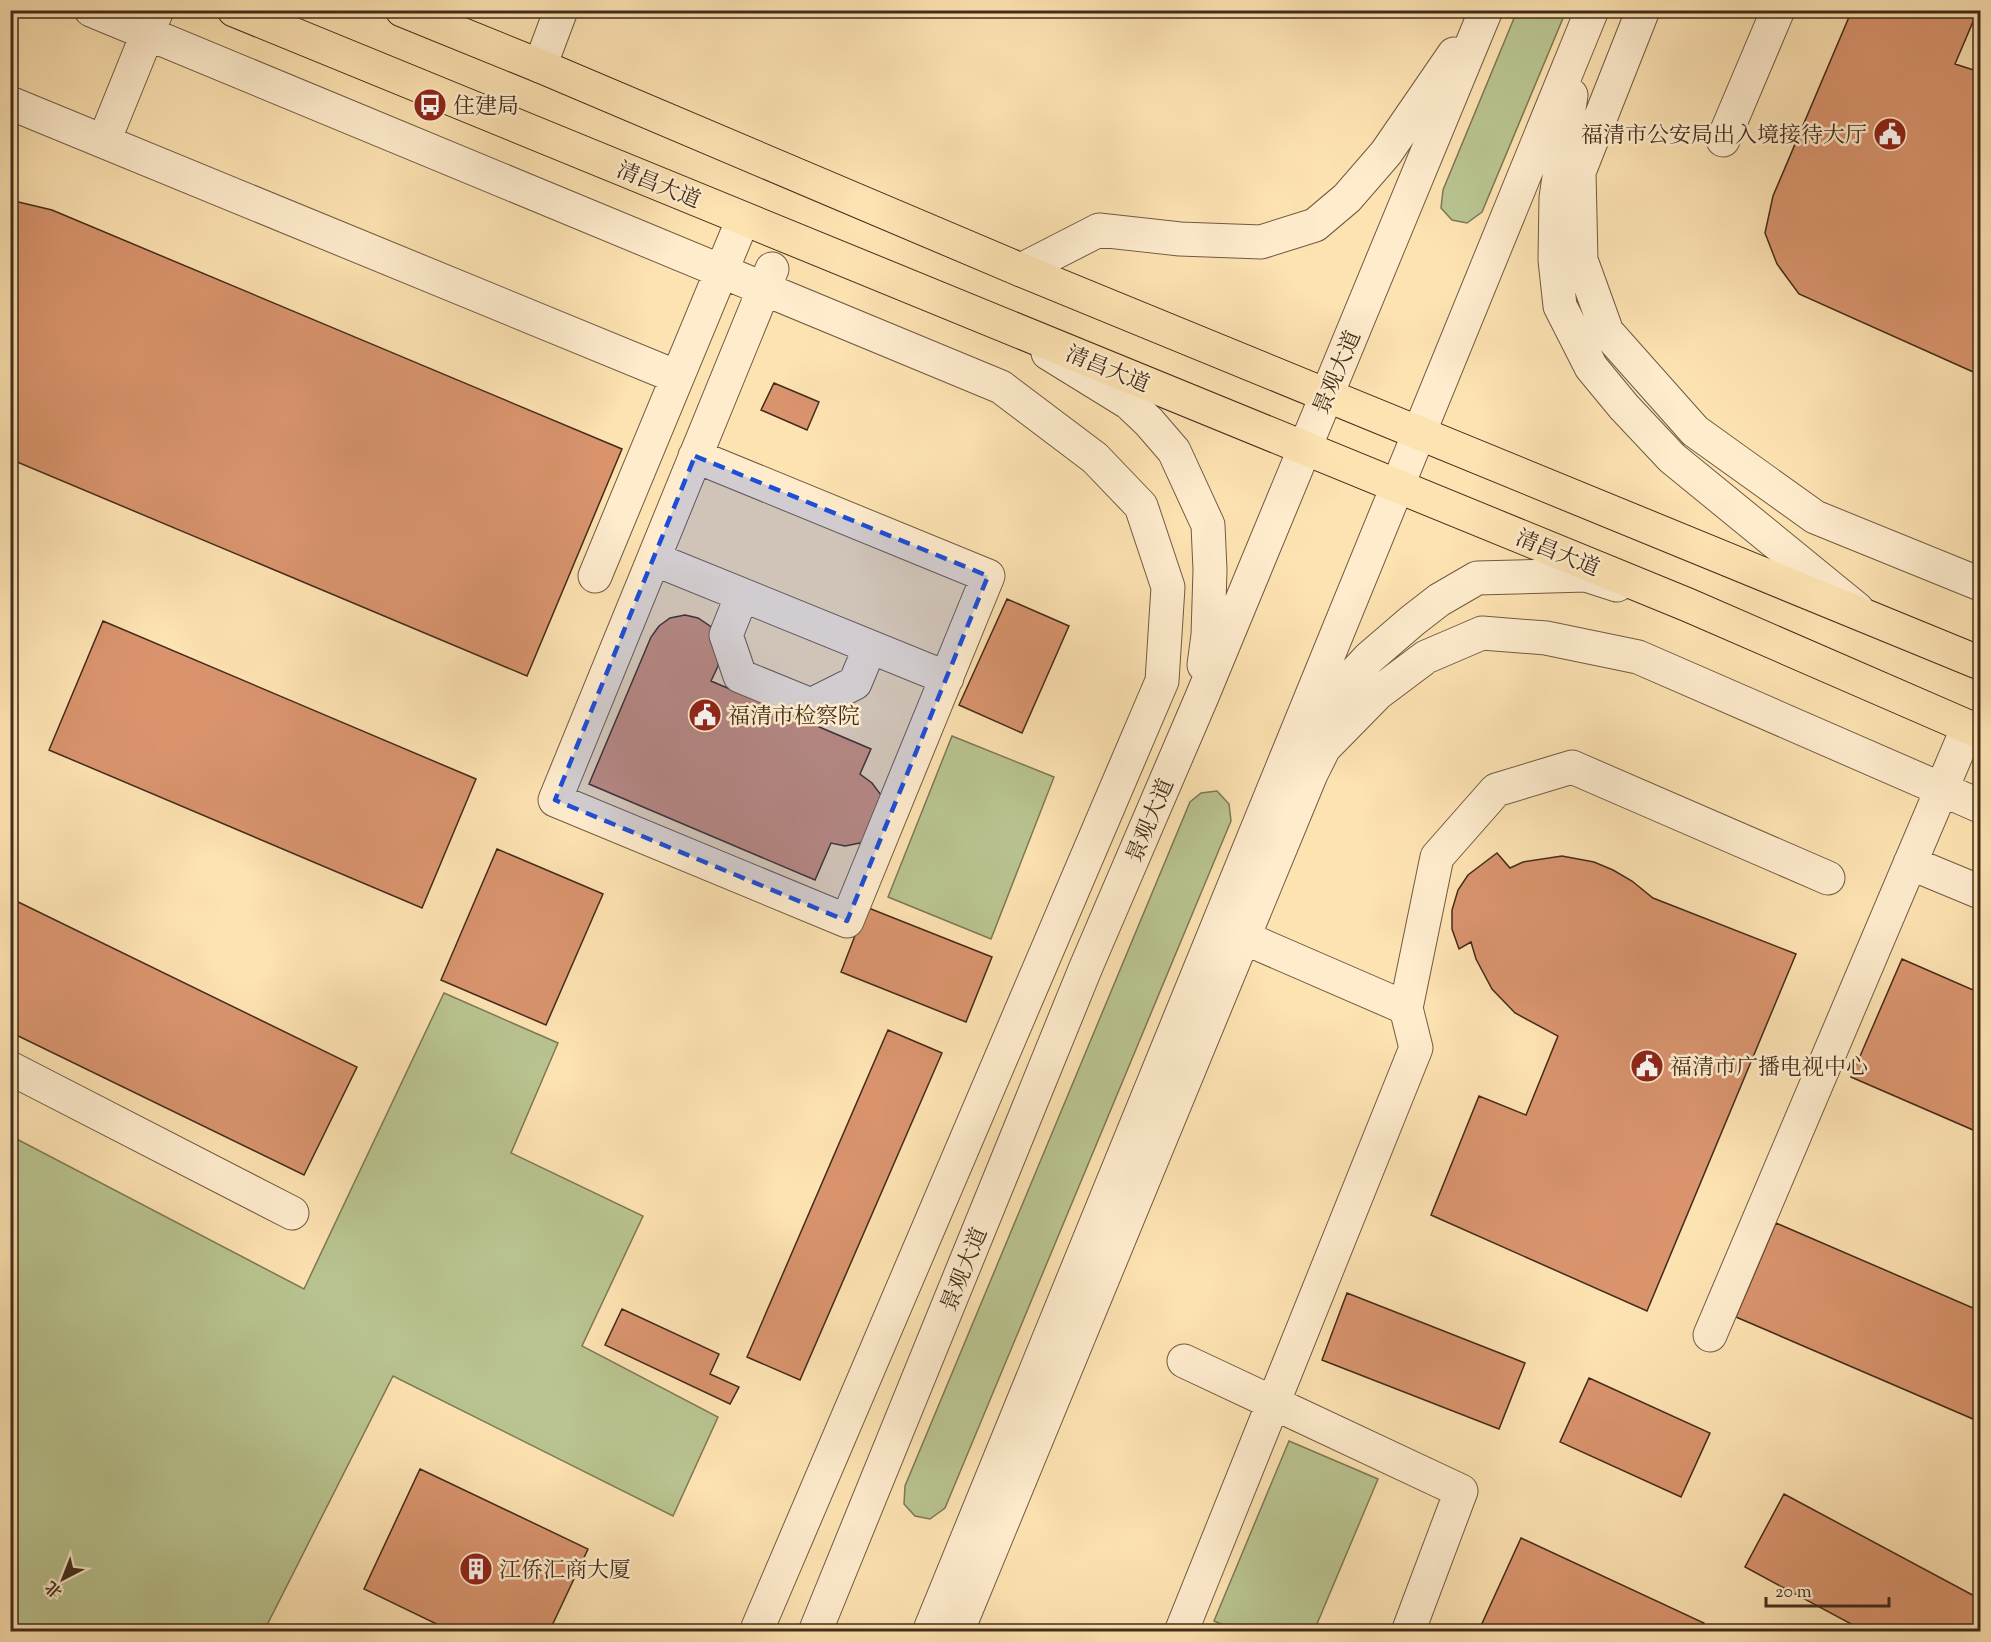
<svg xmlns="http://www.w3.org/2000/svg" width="1991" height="1642" font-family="'Sorts Mill Goudy','Noto Serif SC',serif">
<rect width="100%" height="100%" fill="#fde2b2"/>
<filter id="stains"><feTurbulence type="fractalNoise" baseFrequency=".00333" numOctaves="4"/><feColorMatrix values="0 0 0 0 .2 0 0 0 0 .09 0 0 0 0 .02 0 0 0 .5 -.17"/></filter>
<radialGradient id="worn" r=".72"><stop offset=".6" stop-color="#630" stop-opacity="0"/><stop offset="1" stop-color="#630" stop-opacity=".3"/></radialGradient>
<path fill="#b9c490" stroke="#7e7855" stroke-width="1.5" d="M 1517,11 L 1566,11 L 1482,212 L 1467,223 L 1452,220 L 1441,208 L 1443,190 Z
M 952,736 L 1054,777 L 991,939 L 888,897 Z
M 1217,791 L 1229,804 L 1231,821 L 945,1508 L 930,1519 L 915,1516 L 904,1504 L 905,1486 L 1190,802 L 1201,793 Z
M 444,993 L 558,1043 L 511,1153 L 643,1216 L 582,1346 L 718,1417 L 673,1516 L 393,1376 L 264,1631 L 11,1631 L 11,1136 L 304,1289 Z
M 1289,1441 L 1378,1479 L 1314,1631 L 1238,1631 L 1214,1621 Z"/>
<path fill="#d9946e" stroke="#422c1a" stroke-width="1.5" d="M 1852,10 L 1978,10 L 1955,64 L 1980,72 L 1980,375 L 1799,294 L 1777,264 L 1765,233 L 1773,196 Z
M 10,200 L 52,210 L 622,449 L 527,676 L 10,459 Z
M 774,383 L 819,402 L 807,430 L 761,410 Z
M 1007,599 L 1069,626 L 1022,733 L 959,705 Z
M 685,615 L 698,618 L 710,626 L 718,638 L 720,652 L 718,666 L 711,681 L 871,749 L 860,774 L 872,783 L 881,795 L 884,809 L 872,835 L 860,843 L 845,846 L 831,843 L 815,880 L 589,784 L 651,637 L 659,626 L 670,618 Z
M 103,621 L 476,779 L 422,908 L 49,750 Z
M 497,849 L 603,894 L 546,1025 L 441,980 Z
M 1497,853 L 1510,868 L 1523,862 L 1562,856 L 1594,862 L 1613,870 L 1632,881 L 1653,898 L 1796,954 L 1647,1311 L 1431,1215 L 1479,1096 L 1526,1115 L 1558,1036 L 1515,1013 L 1492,989 L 1476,959 L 1471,942 L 1459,949 L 1452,929 L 1452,910 L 1458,890 L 1468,875 Z
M 10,898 L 357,1067 L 304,1175 L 10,1032 Z
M 866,907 L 992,957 L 966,1022 L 841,972 Z
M 1902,959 L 1980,993 L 1980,1133 L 1851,1077 Z
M 888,1030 L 942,1053 L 800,1380 L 747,1357 Z
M 1776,1223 L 1980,1311 L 1980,1422 L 1736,1317 Z
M 1347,1293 L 1525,1363 L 1499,1429 L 1322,1360 Z
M 622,1309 L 719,1354 L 710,1374 L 739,1387 L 730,1404 L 605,1345 Z
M 1589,1378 L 1710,1433 L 1681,1497 L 1560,1442 Z
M 420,1469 L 588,1549 L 549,1632 L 453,1632 L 364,1589 Z
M 1784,1494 L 1980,1599 L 1980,1632 L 1866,1632 L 1745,1567 Z
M 1521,1538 L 1704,1623 L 1700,1632 L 1488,1632 L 1480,1628 Z"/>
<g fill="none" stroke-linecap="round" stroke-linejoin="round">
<defs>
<path id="minor" d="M 91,10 L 1001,387 L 1095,458 L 1141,506 L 1168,587 L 1162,681 L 756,1632
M 1643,10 L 1579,172 L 1581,260 L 1607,332 L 1695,431 L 1815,517 L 1980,584
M 540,66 L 561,10
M 1571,95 L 1556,198 L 1555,260 L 1560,306 L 1591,367 L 1624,407 L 1672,458 L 1857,609
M 10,103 L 677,377
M 1723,140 L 1778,10
M 104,141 L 157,10
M 1021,270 L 1099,230 L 1180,239 L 1261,242 L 1315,225 L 1347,198 L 1386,153 L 1454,54
M 1048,353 L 1129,403 L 1149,422 L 1174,451 L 1208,525 L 1210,570 L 1208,635 L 1204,665
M 695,456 L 988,576 L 847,921 L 555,800 C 628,623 700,446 772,269
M 654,559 L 947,678
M 595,576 L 743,219
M 742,595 L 726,635 L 740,676 L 811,705 L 855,683 L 870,647
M 1310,721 L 1369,658 L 1412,621 L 1439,600 L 1477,578 L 1586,575 L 1617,585
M 1910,863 L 1980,892
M 1224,929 L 1406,1008
M 10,1068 L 292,1213
M 1710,1335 L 1968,727
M 1184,1361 L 1461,1491 L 1408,1632
M 815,1632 L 1086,967 L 1201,699 L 1486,10
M 929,1632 L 1592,10
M 957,1632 L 1311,774 L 1324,748 L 1378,693 L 1426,657 L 1482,633 L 1546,638 L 1638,657 L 1980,806
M 1181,1632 L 1416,1048 L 1406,1008 L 1437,857 L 1496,790 L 1572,767 L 1828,878"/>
<path id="major" d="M 234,10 L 1688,605 L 1980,732
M 402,10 L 540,66 L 1021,270 L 1980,663"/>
</defs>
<use href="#minor" stroke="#715a40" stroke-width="35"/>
<use href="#major" stroke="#422c1a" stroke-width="35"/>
<use href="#minor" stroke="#feeccd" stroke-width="33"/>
<use href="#major" stroke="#fde2b2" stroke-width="33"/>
</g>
<path fill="#1d4ed8" fill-opacity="0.2" stroke="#1d4ed8" stroke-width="4.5" stroke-dasharray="12 8" stroke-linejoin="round" d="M 695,456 L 988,576 L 847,921 L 555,800 Z"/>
<defs>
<symbol id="bus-disc" viewBox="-11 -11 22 22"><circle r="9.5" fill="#8f2418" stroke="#feeccd"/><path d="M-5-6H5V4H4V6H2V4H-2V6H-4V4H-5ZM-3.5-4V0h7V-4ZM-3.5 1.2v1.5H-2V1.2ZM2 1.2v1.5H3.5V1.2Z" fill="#fff"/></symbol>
<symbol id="civic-disc" viewBox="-11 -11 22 22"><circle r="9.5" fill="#8f2418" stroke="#feeccd"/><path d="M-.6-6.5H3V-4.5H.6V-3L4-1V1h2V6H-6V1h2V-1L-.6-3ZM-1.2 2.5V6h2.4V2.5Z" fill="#fff"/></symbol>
<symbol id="building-disc" viewBox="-11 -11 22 22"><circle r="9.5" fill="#8f2418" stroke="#feeccd"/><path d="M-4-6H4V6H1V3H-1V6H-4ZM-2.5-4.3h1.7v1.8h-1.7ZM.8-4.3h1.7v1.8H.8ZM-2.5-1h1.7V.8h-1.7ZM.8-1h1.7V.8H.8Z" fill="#fff"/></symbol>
</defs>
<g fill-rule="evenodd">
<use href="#bus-disc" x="411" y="86" width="38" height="38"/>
<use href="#civic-disc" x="1871" y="115" width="38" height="38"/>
<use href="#civic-disc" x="686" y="696" width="38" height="38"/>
<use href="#civic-disc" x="1628" y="1047" width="38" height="38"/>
<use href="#building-disc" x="457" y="1550" width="38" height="38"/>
</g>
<g text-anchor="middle" stroke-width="5" stroke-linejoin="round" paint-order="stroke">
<g font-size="22" fill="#422c1a" stroke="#feeccd" text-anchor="start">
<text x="453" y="113">住建局</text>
<text x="1867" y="142" text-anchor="end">福清市公安局出入境接待大厅</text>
<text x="728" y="723">福清市检察院</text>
<text x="1670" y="1074">福清市广播电视中心</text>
<text x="499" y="1577">江侨汇商大厦</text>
</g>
<g font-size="22" fill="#422c1a" stroke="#feeccd">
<text transform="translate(659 184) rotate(22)" y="8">清昌大道</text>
<text transform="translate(1108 368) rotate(22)" y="8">清昌大道</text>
<text transform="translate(1336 372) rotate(-67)" y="8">景观大道</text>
<text transform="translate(1558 552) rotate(22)" y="8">清昌大道</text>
<text transform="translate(1149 820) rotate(-67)" y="8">景观大道</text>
<text transform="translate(963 1269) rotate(-68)" y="8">景观大道</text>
</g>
</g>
<rect width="1991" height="1642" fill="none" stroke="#fde2b2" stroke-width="36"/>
<rect x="12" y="12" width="1967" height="1618" fill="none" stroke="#422c1a" stroke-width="3"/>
<rect x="18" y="18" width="1955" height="1606" fill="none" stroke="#422c1a" stroke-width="1.5"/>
<g transform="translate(63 1579) rotate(222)" stroke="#feeccd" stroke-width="4.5" paint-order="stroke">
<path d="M0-4.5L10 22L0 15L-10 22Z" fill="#422c1a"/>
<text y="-9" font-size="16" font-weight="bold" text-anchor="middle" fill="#422c1a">北</text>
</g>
<path d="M1766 1597v9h123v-9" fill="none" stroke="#422c1a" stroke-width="3"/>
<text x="1775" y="1597" font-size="18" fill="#422c1a" stroke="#feeccd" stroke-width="4.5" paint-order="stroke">20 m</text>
<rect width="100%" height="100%" filter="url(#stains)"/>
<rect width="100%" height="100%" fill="url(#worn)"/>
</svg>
